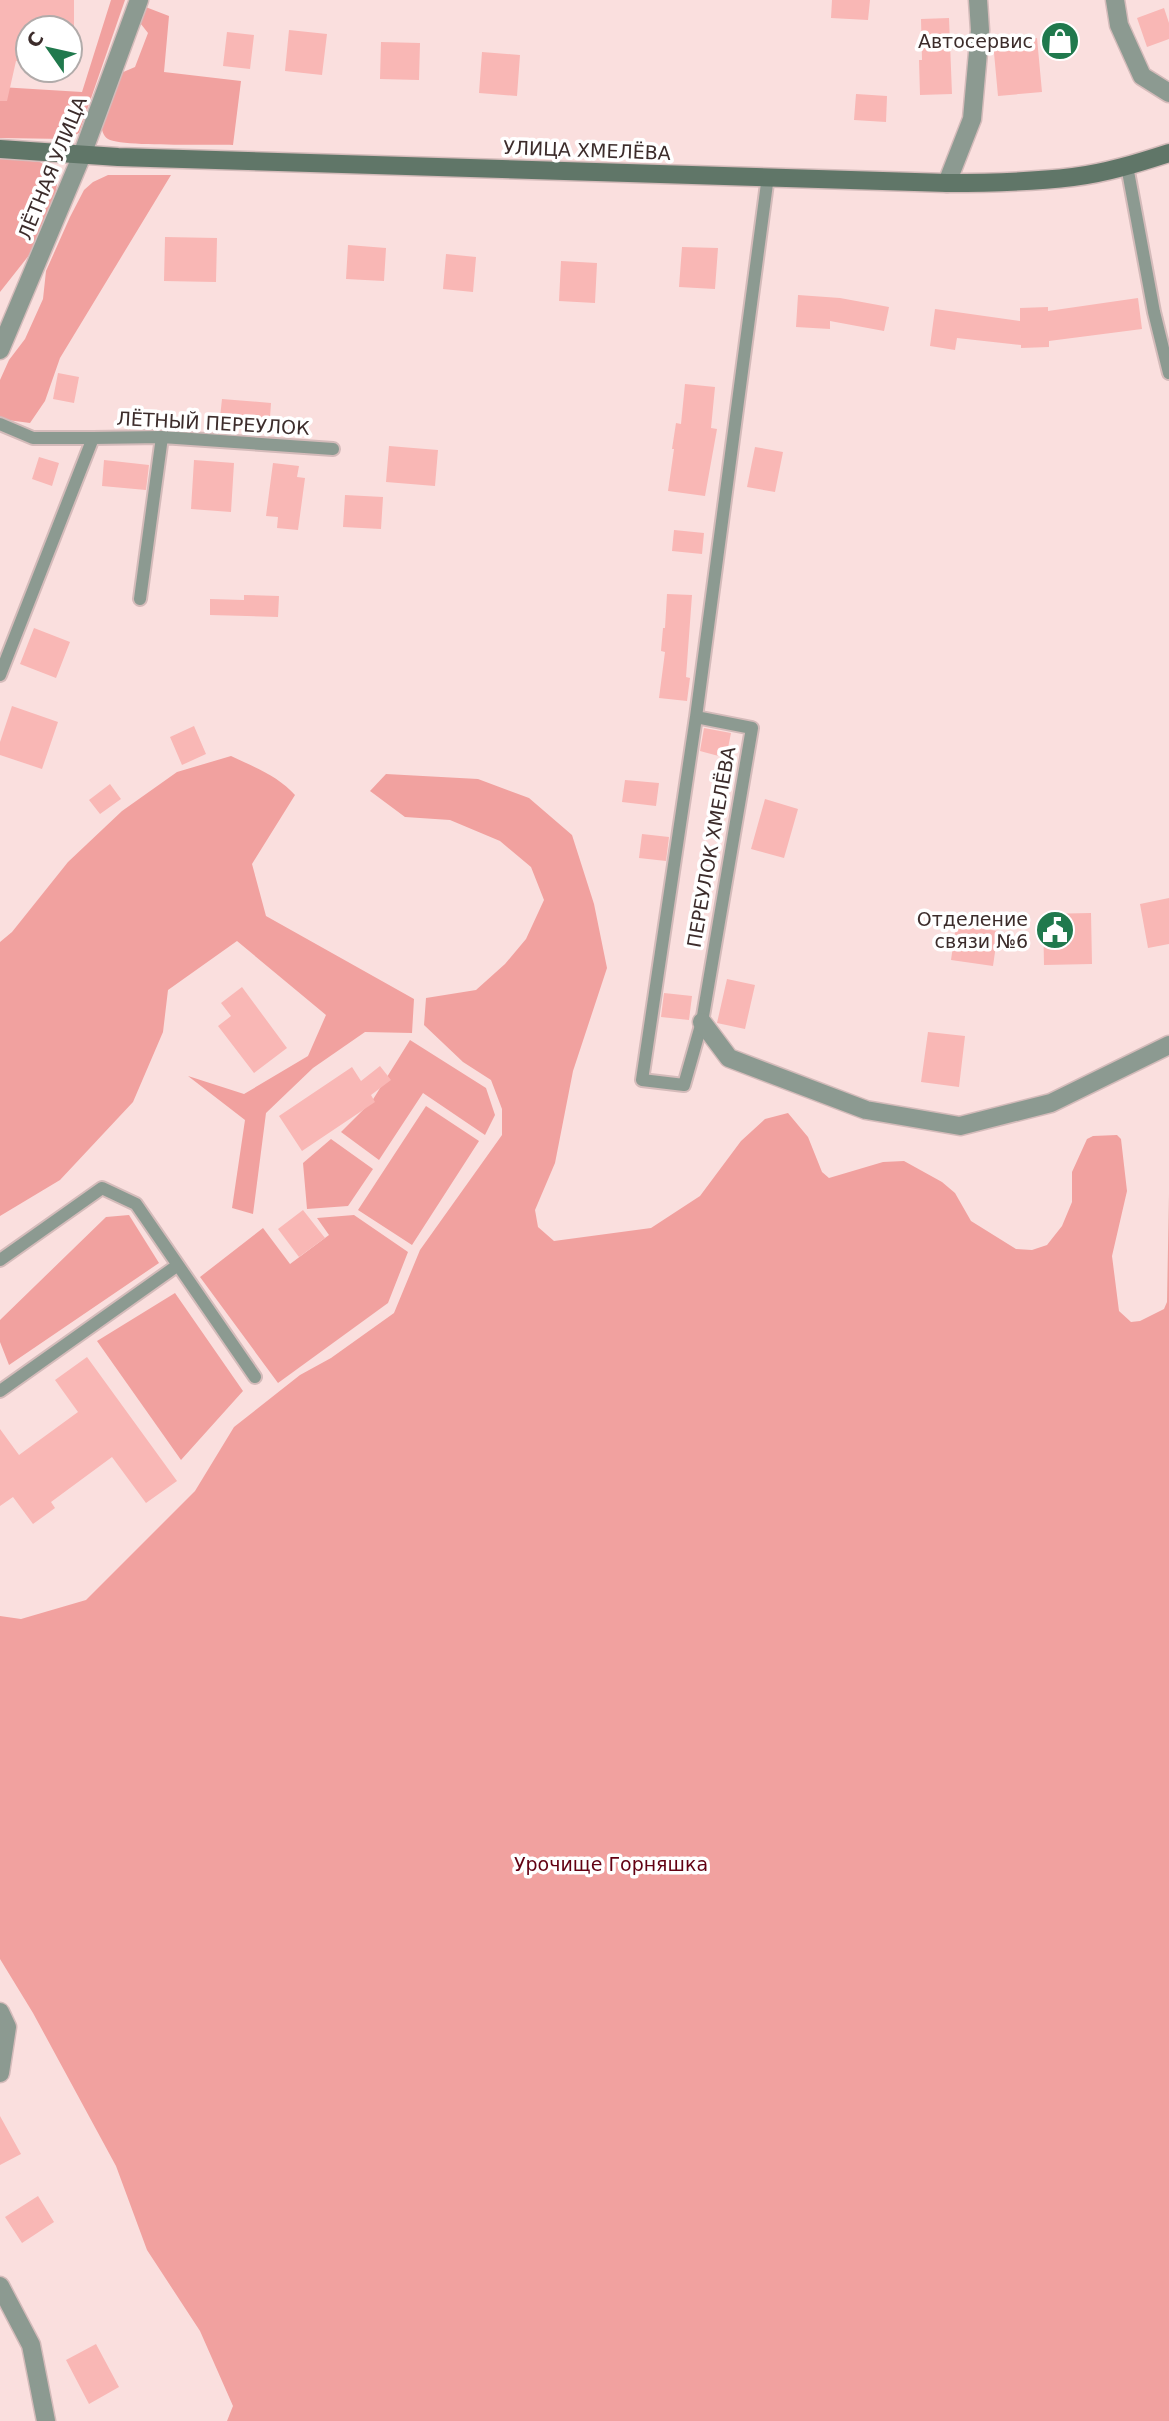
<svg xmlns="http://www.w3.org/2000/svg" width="1169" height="2421" font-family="'DejaVu Sans',sans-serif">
<rect width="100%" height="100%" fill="#fadfde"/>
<path fill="#f1a19f" d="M 111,0 L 125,0 L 79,133 L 67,139 L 0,138 L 0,87 L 82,92 Z
M 143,6 L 169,16 L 164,72 L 241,81 L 233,145 C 212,144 121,147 108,139 C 103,136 102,130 101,125 L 121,73 L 135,67 L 148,33 L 137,19 Z
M 0,158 L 40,162 L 53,171 L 57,184 L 56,191 L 30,254 L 0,292 Z
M 108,175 L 171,175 L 60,358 L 45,401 L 30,423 L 0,419 L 0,380 L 9,360 L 25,339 L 43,299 L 46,271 L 70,217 L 84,190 L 93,182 Z
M 231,756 C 254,767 278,776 295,795 L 252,864 L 266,916 L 414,999 L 412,1033 L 365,1032 L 313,1068 L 266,1113 L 253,1214 L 232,1208 L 245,1120 L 188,1076 L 244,1094 L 308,1056 L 326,1015 L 237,941 L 168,990 L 163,1032 L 133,1102 L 60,1180 L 0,1216 L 0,942 L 12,932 L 68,862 L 122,811 L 177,772 Z
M 386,774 L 478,779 L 529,798 L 572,835 L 594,904 L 607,968 L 573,1071 L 555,1163 L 535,1210 L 538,1227 L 554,1241 L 651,1228 L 700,1196 L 741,1141 L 765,1119 L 788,1113 L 808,1137 L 822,1172 L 829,1178 L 883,1162 L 904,1161 L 942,1182 L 955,1193 L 971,1221 L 1016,1249 L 1032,1250 L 1047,1245 L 1062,1226 L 1072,1202 L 1072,1172 L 1087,1139 L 1093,1136 L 1117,1135 L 1121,1139 L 1127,1191 L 1112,1256 L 1119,1311 L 1131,1322 L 1140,1321 L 1164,1309 L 1167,1302 L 1169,1194 L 1169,2421 L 227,2421 L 233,2406 L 200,2331 L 147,2250 L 116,2166 L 33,2013 L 0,1959 L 0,1616 L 21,1619 L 86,1600 L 195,1491 L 234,1427 L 300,1375 L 331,1358 L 394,1313 L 420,1250 L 502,1135 L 502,1109 L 491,1080 L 463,1062 L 424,1025 L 426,998 L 476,990 L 505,964 L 526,939 L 544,900 L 531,867 L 500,841 L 450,820 L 405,817 L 370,791 Z
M 410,1040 L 486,1088 L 495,1115 L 485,1135 L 423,1093 L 379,1160 L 341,1132 L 372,1101 Z
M 426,1106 L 479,1141 L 412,1245 L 358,1210 Z
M 331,1139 L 373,1169 L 348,1206 L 307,1209 L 303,1163 Z
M 129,1215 L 159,1263 L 9,1365 L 0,1342 L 0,1320 L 106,1217 Z
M 354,1215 L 408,1252 L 388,1303 L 278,1383 L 200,1277 L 263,1228 L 290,1264 L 329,1235 L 317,1218 Z
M 175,1293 L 243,1391 L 181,1460 L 97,1341 Z"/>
<path fill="#f9b7b5" d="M 0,0 L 74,0 L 74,27 L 28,28 L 28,62 L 16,61 L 7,101 L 0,101 Z
M 832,0 L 870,0 L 868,20 L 831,18 Z
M 1164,8 L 1169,23 L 1169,39 L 1147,47 L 1137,18 Z
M 949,18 L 952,94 L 920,95 L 919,60 L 922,60 L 921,19 Z
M 289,30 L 327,34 L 322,75 L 285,71 Z
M 227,32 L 254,35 L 250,69 L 223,66 Z
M 1037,38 L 1042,92 L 998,96 L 993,42 Z
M 381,42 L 420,43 L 419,80 L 380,79 Z
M 482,52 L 520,55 L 517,96 L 479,93 Z
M 856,94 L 887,96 L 886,122 L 854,120 Z
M 165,237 L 217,238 L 216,282 L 164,281 Z
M 348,245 L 386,248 L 384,281 L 346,279 Z
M 682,247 L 718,248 L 715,289 L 679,287 Z
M 446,254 L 476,257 L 473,292 L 443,289 Z
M 561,261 L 597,263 L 595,303 L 559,301 Z
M 798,295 L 840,298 L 889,307 L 884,331 L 830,321 L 830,329 L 796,327 Z
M 1138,298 L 1142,329 L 1049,341 L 1049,347 L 1021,348 L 1021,345 L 957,338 L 955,350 L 930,346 L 935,309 L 1020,321 L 1020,308 L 1048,307 L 1048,311 Z
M 58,373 L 79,377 L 74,403 L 53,399 Z
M 685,384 L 715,387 L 711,428 L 717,429 L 705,496 L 668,491 L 674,449 L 672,449 L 676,423 L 681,424 Z
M 222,399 L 271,403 L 269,432 L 219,427 Z
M 389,446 L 438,450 L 435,486 L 386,482 Z
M 755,447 L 783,452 L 775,492 L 747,487 Z
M 39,457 L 59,463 L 52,486 L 32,479 Z
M 104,460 L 149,465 L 146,490 L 102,486 Z
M 194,460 L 234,463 L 231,512 L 191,509 Z
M 273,463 L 299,466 L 297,477 L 305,478 L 298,530 L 277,528 L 278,517 L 266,516 Z
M 345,495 L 383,497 L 381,529 L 343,527 Z
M 674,530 L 704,533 L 702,554 L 672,551 Z
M 667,594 L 692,595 L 686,677 L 690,678 L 687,701 L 659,698 L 665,652 L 661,651 L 663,628 L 665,628 Z
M 244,595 L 279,596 L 278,617 L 210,615 L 210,599 L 244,600 Z
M 34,628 L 70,642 L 56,678 L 20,664 Z
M 12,706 L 58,722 L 42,769 L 0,755 L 0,742 Z
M 194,726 L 206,754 L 182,765 L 170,737 Z
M 704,728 L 731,733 L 726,758 L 700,751 Z
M 625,780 L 659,783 L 656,806 L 622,802 Z
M 110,784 L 121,799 L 100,814 L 89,800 Z
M 765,799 L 798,809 L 784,858 L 751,849 Z
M 642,834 L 669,837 L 666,861 L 639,858 Z
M 1169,898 L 1169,944 L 1148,948 L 1140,904 Z
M 1091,913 L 1092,964 L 1044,965 L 1043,914 Z
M 956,925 L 998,931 L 993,966 L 951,960 Z
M 727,979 L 755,985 L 745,1029 L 717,1023 Z
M 242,987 L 287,1048 L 254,1073 L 218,1026 L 231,1016 L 221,1003 Z
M 664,993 L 692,996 L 689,1020 L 661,1017 Z
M 928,1032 L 965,1036 L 959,1087 L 921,1082 Z
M 380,1066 L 391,1080 L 371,1095 L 375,1102 L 302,1151 L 279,1116 L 352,1067 L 361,1081 Z
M 303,1210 L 325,1238 L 299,1257 L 278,1229 Z
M 87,1357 L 177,1481 L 146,1503 L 112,1457 L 51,1502 L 55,1508 L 33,1524 L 13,1497 L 0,1506 L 0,1429 L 19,1455 L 78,1412 L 55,1380 Z
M 0,2116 L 21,2154 L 0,2165 Z
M 38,2196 L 54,2222 L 22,2243 L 5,2217 Z
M 96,2344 L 119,2387 L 89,2404 L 66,2360 Z"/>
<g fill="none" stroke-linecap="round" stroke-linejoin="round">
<defs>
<path id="service" d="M 1127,166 L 1154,312 L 1169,373
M 0,424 L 33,438 L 93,438
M 140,599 L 162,437
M 0,675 L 93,438 L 162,437 L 333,449
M 696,717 L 642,1080 L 684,1085 L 702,1022 L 752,728 L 696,717 L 768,176
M 0,1260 L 102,1188 L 136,1204 L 255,1377
M 0,1391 L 178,1265"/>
<path id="minor" d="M 1115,0 L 1119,25 L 1142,76 L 1169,93
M 82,155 L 139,0
M 947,183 L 972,119 L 980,30 L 978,0
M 702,1022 L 729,1058 L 866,1110 L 960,1126 L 1051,1103 L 1169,1045
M 0,2012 L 7,2027 L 0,2073
M 0,2286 L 31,2345 L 46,2421"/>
<path id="tertiary" d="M 0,350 L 82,155"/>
<path id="secondary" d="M 0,149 L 118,157 L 947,183 C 989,183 1031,182 1073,177 C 1106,173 1138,163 1169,153"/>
</defs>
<use href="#service" stroke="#d4bbba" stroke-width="16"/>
<use href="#minor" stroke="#d4bbba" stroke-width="21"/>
<use href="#tertiary" stroke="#d4bbba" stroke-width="21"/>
<use href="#secondary" stroke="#d4bbba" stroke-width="21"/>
<use href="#service" stroke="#8c9a91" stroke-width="12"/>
<use href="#minor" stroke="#8c9a91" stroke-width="18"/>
<use href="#tertiary" stroke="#8c9a91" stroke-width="18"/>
<use href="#secondary" stroke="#607668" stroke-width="18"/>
</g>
<defs>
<symbol id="shop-disc" viewBox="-11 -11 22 22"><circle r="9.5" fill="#20794d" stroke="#fff"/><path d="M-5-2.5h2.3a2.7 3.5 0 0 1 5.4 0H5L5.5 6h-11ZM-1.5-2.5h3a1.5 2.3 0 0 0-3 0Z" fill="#fff"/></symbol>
<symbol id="civic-disc" viewBox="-11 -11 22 22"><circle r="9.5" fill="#20794d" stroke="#fff"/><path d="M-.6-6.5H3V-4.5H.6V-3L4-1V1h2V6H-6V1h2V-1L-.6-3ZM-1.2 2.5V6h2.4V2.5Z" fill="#fff"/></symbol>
</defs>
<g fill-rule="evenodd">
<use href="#shop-disc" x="1038" y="19" width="44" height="44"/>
<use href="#civic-disc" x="1033" y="908" width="44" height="44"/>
</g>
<g text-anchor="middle" stroke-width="7" stroke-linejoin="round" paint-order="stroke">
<g font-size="19" fill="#3c2c2b" stroke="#fff" text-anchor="end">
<text x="1033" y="48">Автосервис</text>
<text x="1028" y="926">Отделение<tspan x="1028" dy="22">связи №6</tspan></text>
</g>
<g font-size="19" fill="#3c2c2b" stroke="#fff">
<text transform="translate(587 150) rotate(2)" y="7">УЛИЦА ХМЕЛЁВА</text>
<text transform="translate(52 168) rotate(-68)" y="7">ЛЁТНАЯ УЛИЦА</text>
<text transform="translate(213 423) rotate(3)" y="7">ЛЁТНЫЙ ПЕРЕУЛОК</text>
<text transform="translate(711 847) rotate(-80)" y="7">ПЕРЕУЛОК ХМЕЛЁВА</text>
</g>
<g font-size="19" fill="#620012" stroke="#fff">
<text x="611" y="1871">Урочище Горняшка</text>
</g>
</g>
<g transform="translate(49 49) rotate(304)"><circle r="33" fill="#ffffff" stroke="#b1abaa" stroke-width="2"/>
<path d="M0-5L12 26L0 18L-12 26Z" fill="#20794d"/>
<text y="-10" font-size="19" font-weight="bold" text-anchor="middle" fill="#3c2c2b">С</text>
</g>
</svg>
